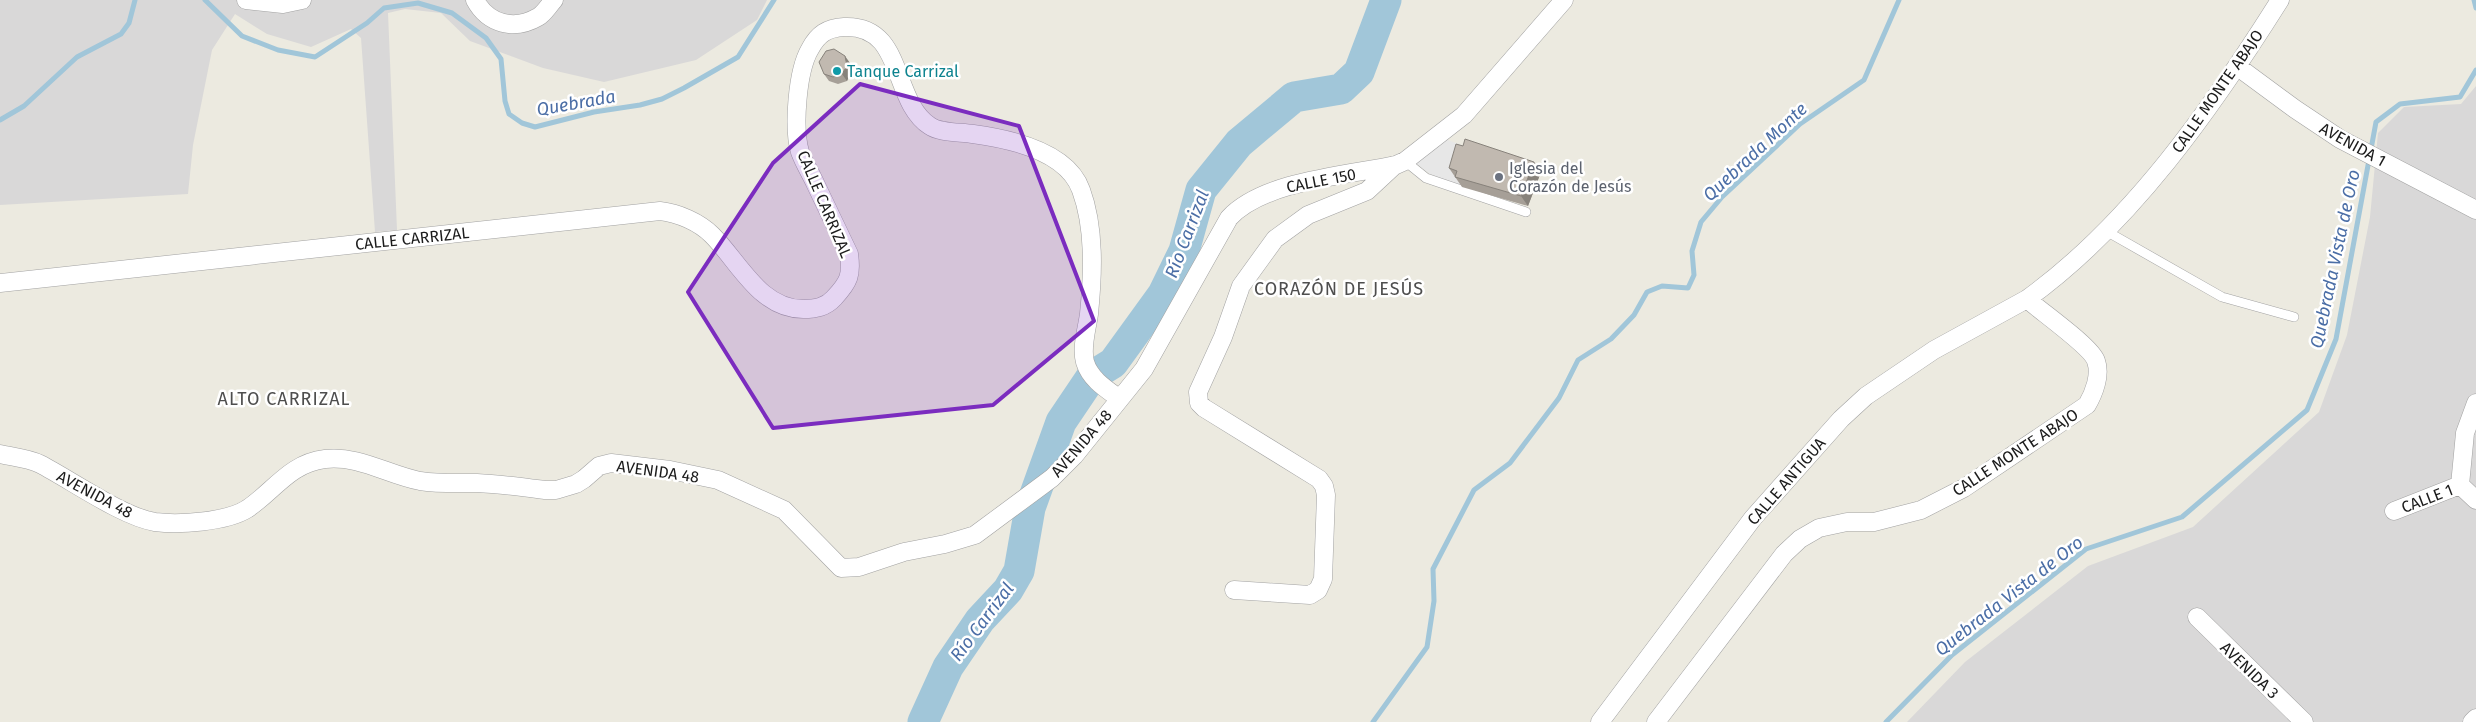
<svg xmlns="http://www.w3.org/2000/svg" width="2476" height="722" font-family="'Fira Sans',sans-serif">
<rect width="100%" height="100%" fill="#eceae0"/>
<path fill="#d9d8d8" d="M 0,0 L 767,0 L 757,20 L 696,60 L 604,82 L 543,68 L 470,41 L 441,13 L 405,9 L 388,13 L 397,230 L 375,232 L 361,38 L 351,29 L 311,47 L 267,34 L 235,14 L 212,50 L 193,145 L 188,194 L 0,205 Z
M 2476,86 L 2476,722 L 1907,722 L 1965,662 L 2088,566 L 2193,527 L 2319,412 L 2347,335 L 2370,217 L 2378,133 L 2404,107 L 2461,104 Z"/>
<path fill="#e7e7e7" d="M 1445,139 L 1472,149 L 1462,187 L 1430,174 L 1414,162 Z"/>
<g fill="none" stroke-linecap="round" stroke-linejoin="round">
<path stroke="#a1c6d9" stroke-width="5" d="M 205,0 L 242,36 L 278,50 L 315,57 L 367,23 L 384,8 L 418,3 L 452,13 L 486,38 L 501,59 L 505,101 L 509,114 L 522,123 L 535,127 L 594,112 L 640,105 L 662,99 L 684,88 L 738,57 L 774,0
M 2474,0 L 2476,8
M 0,120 L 24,106 L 77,57 L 121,34 L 129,23 L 135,0
M 1373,722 L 1427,647 L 1434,601 L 1433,569 L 1474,490 L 1510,463 L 1559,398 L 1578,360 L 1611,339 L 1634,315 L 1647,292 L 1662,286 L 1688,288 L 1694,275 L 1692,251 L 1701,222 L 1722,197 L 1800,124 L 1864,80 L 1899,0
M 1886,722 L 1952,655 L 2086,549 L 2182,517 L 2307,410 L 2336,339 L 2376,122 L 2400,104 L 2460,97 L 2476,70"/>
<path stroke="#a1c6d9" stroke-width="31" d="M 923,722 L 948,667 L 980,620 L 1008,590 L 1019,571 L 1030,508 L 1061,422 L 1092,376 L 1113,363 L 1163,294 L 1184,251 L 1201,190 L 1239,143 L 1294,97 L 1341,89 L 1359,72 L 1386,0"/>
<defs>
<path id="lane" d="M 1405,161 L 1426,178 L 1526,212
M 2106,231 L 2222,297 L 2294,317"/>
<path id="street" d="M 246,0 L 283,4 L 302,0
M 475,0 C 488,24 514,31 538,17 C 544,14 549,5 554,0
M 2238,67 L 2295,109 L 2340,139 L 2476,210
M 0,283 L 660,211 C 678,213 699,222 712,235 C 739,262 760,309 803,309 C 816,309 826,307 834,298 C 849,282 852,275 849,254 C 838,231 827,208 816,185 C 811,174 804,163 800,152 C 793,128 797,71 810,49 C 818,34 827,28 844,27 C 905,24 891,101 930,126 C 940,133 960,132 973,134 C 1010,139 1067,151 1081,190 C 1095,228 1093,274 1089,314 C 1087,329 1081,347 1085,362 C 1090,379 1106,389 1120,399
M 2476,403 L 2465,433 L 2460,485 L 2476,500
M 0,454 C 13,457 28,458 40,464 C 71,480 123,517 155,522 C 179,525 226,522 247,509 C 274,491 290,463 325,459 C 359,455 388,475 420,481 C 439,484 458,483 477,483 C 500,484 522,487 545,490 L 556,490 L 576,484 L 584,479 L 599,466 L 611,463 L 670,470 L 718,480 L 784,510 L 841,568 L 859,567 L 904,552 L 945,544 L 975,535 L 1052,478 L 1074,456 L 1144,369 L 1229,218 C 1263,181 1347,175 1396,165 L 1405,161 L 1464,115 L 1564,0
M 2394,511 L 2460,485
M 1234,590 L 1310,595 L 1318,590 L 1323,579 L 1326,495 L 1324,486 L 1319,479 L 1204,408 L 1199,403 L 1198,392 L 1223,337 L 1241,286 L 1275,239 L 1308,215 L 1367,191 L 1395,165
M 2197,617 L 2304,722
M 1600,722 L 1753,518 L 1841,419 L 1866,396 L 1934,350 L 2027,299
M 1656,722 L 1784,554 L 1800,539 L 1819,528 L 1847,522 L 1874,522 L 1921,510 L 1964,488 L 2087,405 C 2094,393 2101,375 2096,361 C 2092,347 2040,311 2027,299 C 2131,224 2212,108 2280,0
M 2472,722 L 2476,718"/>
</defs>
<use href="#lane" stroke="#a2a2a2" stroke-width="10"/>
<use href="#street" stroke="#a2a2a2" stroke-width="19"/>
<use href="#lane" stroke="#fff" stroke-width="9"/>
<use href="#street" stroke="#fff" stroke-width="18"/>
</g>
<path fill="#a69f97" d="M 850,63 L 851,72 L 847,81 L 838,84 L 829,81 L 824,74 Z
M 1534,162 L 1541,172 L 1528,206 L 1462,187 L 1449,168 Z"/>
<path fill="#87827b" d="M 845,56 L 850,63 L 851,72 L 847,81 L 842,74 Z
M 1534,162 L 1541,172 L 1528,206 L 1521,196 Z"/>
<path fill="#c1b9b0" stroke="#87827b" d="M 834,49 L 845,56 L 847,66 L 842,74 L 833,77 L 824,74 L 819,62 L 826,51 Z
M 1465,139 L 1534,162 L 1521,196 L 1455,177 L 1457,171 L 1449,168 L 1456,144 L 1463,146 Z"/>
<path fill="#7b2cbf" fill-opacity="0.2" stroke="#7b2cbf" stroke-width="4" stroke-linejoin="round" d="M 860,84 L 1019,126 L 1094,321 L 993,405 L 773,428 L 688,292 L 773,163 Z"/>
<circle fill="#0f9aa8" stroke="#fff" stroke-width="2" cx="837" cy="71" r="5"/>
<circle fill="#6b7280" stroke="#fff" stroke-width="2" cx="1499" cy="177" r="5"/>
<g text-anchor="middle" stroke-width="5" stroke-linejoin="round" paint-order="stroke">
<g font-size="16" fill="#0d838f" stroke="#fff" text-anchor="start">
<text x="847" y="77">Tanque Carrizal</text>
</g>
<g font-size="16" fill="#1b1b1b" stroke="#fff">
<text transform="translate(2217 91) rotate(-55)" y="6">CALLE MONTE ABAJO</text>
<text transform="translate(2353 144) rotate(29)" y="6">AVENIDA 1</text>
<text transform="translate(1321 180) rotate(-11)" y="6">CALLE 150</text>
<text transform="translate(825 204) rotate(67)" y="6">CALLE CARRIZAL</text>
<text transform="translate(412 238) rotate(-6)" y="6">CALLE CARRIZAL</text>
<text transform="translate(1081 443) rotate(-49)" y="6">AVENIDA 48</text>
<text transform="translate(2015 452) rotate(-33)" y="6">CALLE MONTE ABAJO</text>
<text transform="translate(658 471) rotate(8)" y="6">AVENIDA 48</text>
<text transform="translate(1786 481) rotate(-49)" y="6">CALLE ANTIGUA</text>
<text transform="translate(95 494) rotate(28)" y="6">AVENIDA 48</text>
<text transform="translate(2427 498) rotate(-21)" y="6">CALLE 1</text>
<text transform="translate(2250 670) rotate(44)" y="6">AVENIDA 3</text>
</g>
<g font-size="16" fill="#5b616d" stroke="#fff" text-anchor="start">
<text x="1509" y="174">Iglesia del<tspan x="1509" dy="18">Corazón de Jesús</tspan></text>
</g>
<g font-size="18" font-style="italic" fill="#4b6ea6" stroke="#fff">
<text transform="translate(576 103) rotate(-10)" y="6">Quebrada</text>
<text transform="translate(1755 152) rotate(-43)" y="6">Quebrada Monte</text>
<text transform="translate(1187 234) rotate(-69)" y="6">Río Carrizal</text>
<text transform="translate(2335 259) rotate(-78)" y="6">Quebrada Vista de Oro</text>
<text transform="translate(2009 596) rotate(-38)" y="6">Quebrada Vista de Oro</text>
<text transform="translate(982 622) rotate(-53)" y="6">Río Carrizal</text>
</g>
<g font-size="18" letter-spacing="1" fill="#4e4e4e" stroke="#fff">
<text x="1339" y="295">CORAZÓN DE JESÚS</text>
<text x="284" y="405">ALTO CARRIZAL</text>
</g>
</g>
</svg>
